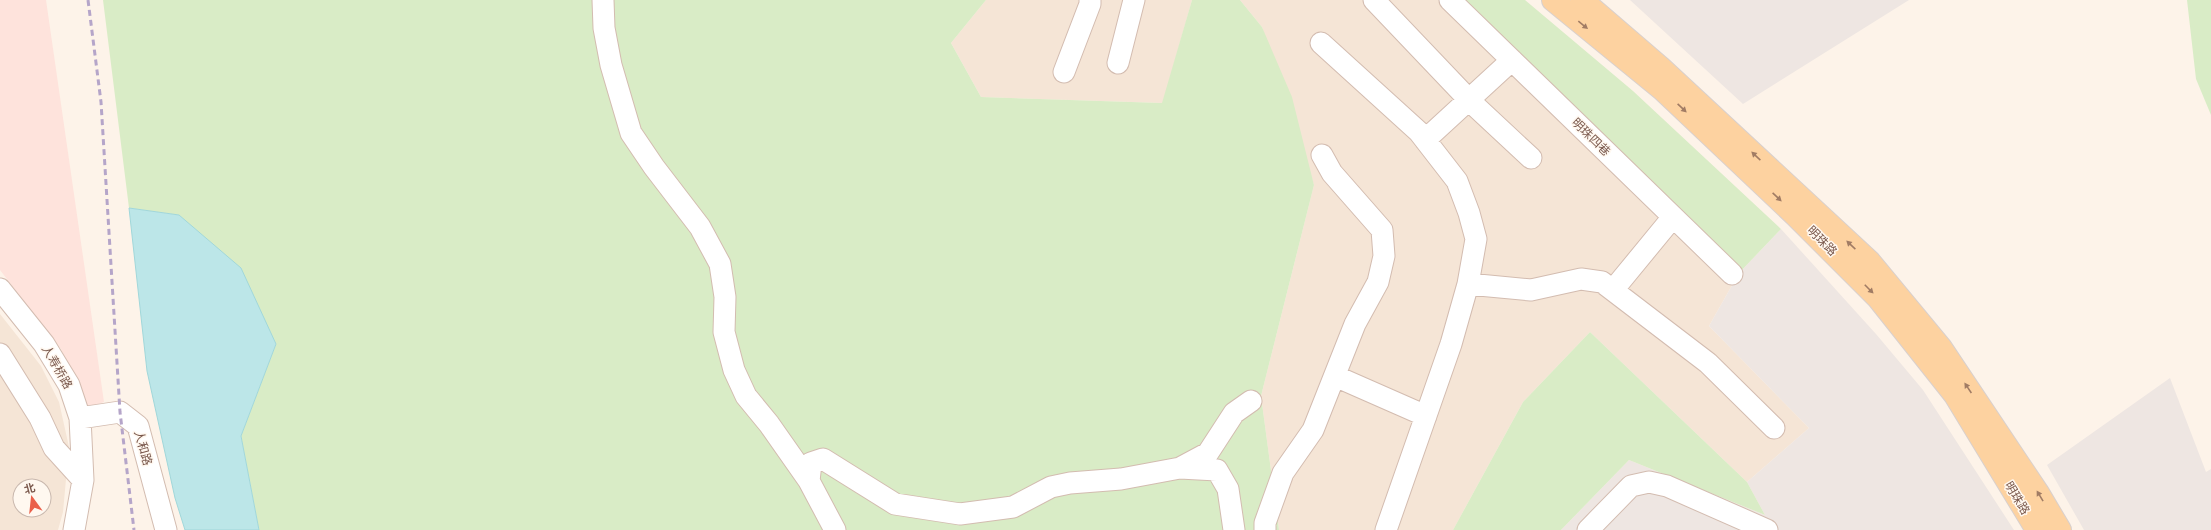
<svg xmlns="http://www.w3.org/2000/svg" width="2211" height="530" font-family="Arial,'Noto Sans SC',sans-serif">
<rect width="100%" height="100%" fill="#fdf3e9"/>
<path fill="#f5e5d6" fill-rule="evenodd" d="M 986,0 L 1192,0 L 1163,103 L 981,97 L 951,43 Z
M 1240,0 L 1462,0 L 1739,273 L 1709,326 L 1809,428 L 1747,482 L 1590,332 L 1523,402 L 1453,530 L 1279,530 L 1261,396 L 1314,185 L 1262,27 Z
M 0,314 L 41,366 L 59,402 L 69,447 L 63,512 L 58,530 L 0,530 ZM 20,486 L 44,486 L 44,510 L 20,510 Z"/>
<path fill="#fee3dc" d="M 0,0 L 46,0 L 104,402 L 86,408 L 61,349 L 0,270 Z"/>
<path fill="#eee6e2" d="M 1630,0 L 1909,0 L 1743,104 Z
M 1781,229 L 1876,334 L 1923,390 L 2014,530 L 1561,530 L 1629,460 L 1765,515 L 1747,482 L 1809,428 L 1709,326 L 1739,273 Z
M 2170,378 L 2206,472 L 2211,469 L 2211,530 L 2084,530 L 2047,465 Z"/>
<path fill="#d9ecc6" d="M 103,0 L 986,0 L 951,43 L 981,97 L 1162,103 L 1192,0 L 1240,0 L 1262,27 L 1292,97 L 1314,185 L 1261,396 L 1279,530 L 259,530 L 241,436 L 276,344 L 179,215 L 129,208 Z
M 1462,0 L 1525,0 L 1633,91 L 1781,229 L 1739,273 Z
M 2187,0 L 2211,0 L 2211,115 L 2196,79 Z
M 1590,332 L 1747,482 L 1765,515 L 1629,460 L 1561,530 L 1453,530 L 1523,402 Z"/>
<path fill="#bce6e8" stroke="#a1d7da" d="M 129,208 L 179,215 L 241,268 L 276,344 L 241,436 L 259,530 L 185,530 L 175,498 L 147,371 Z"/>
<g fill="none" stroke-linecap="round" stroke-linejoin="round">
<defs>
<path id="minor" d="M 603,0 L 604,28 L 611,65 L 631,133 L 654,167 L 700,227 L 720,264 L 725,297 L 724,332 L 734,370 L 746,396 L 769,424 L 809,481 L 835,530
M 1374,0 L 1473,104 L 1531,158
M 1450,0 L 1732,274
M 1321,43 L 1419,132 L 1457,181 L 1469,213 L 1476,239 L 1468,284 L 1451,344 L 1386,530
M 1118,63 L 1134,0
M 1064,72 L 1090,4 L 1090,0
M 1425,140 L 1512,60
M 1468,284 L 1531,290 L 1581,279 L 1602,282 L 1708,363 L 1774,428
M 0,289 L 44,344 L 69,385 L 80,418 L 83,480 L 74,530
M 1613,290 L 1673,217
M 0,354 L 40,418 L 54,448 L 83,480
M 1335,376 L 1426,416
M 80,418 L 120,412 L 138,426 L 166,530
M 1180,468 L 1217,470 L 1228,489 L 1234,530
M 809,481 L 811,463 L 823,459 L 895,504 L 960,514 L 1013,507 L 1051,487 L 1070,483 L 1121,479 L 1180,468 L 1208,453 L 1234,413 L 1251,401
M 1265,530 L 1265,523 L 1283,473 L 1313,430 L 1355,324 L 1378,282 L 1384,256 L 1382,230 L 1332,173 L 1322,155
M 1588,530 L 1631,486 L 1649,482 L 1667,486 L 1767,530"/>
<path id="major" d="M 1553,0 L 1663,90 L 1795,215 L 1878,298 L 1955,395 L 2037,530
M 1582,0 L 1660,67 L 1869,261 L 1941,348 L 2038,493 L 2060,530"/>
</defs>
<use href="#minor" stroke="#d3bcb0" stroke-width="23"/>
<use href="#major" stroke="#d9d0cd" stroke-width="24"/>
<use href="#minor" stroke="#fff" stroke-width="21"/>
<use href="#major" stroke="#fdd2a0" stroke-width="22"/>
<path stroke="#b5a5c9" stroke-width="3" stroke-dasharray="6 4" stroke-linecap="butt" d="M 88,0 L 101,102 L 120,412 L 134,530"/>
</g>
<defs><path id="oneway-solid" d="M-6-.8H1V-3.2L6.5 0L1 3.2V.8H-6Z"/></defs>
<g fill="#a17c64">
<use href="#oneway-solid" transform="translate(1583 25) rotate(39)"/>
<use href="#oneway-solid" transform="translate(1682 108) rotate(43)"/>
<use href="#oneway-solid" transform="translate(1756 156) rotate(-137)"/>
<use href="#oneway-solid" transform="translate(1777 197) rotate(43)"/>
<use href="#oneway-solid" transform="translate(1851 245) rotate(-137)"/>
<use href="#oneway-solid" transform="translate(1869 289) rotate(45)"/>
<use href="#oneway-solid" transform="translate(1968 388) rotate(-124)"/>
<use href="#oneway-solid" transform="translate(2040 496) rotate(-121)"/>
</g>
<g text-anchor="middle" stroke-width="3" stroke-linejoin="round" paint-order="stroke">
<g font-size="12" fill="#79574b" stroke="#fff8f0">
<text transform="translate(1591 137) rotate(44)" y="4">明珠四巷</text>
<text transform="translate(1822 241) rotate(45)" y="4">明珠路</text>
<text transform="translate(57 367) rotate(60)" y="4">人寿桥路</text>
<text transform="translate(143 448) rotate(74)" y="4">人和路</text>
<text transform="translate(2017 498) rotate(59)" y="4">明珠路</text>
</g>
</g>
<g transform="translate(32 498) rotate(345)"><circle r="19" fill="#fff8f0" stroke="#c9b8ae"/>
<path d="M0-3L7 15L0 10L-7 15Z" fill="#ea604a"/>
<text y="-6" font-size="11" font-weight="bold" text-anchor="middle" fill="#79574b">北</text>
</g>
</svg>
